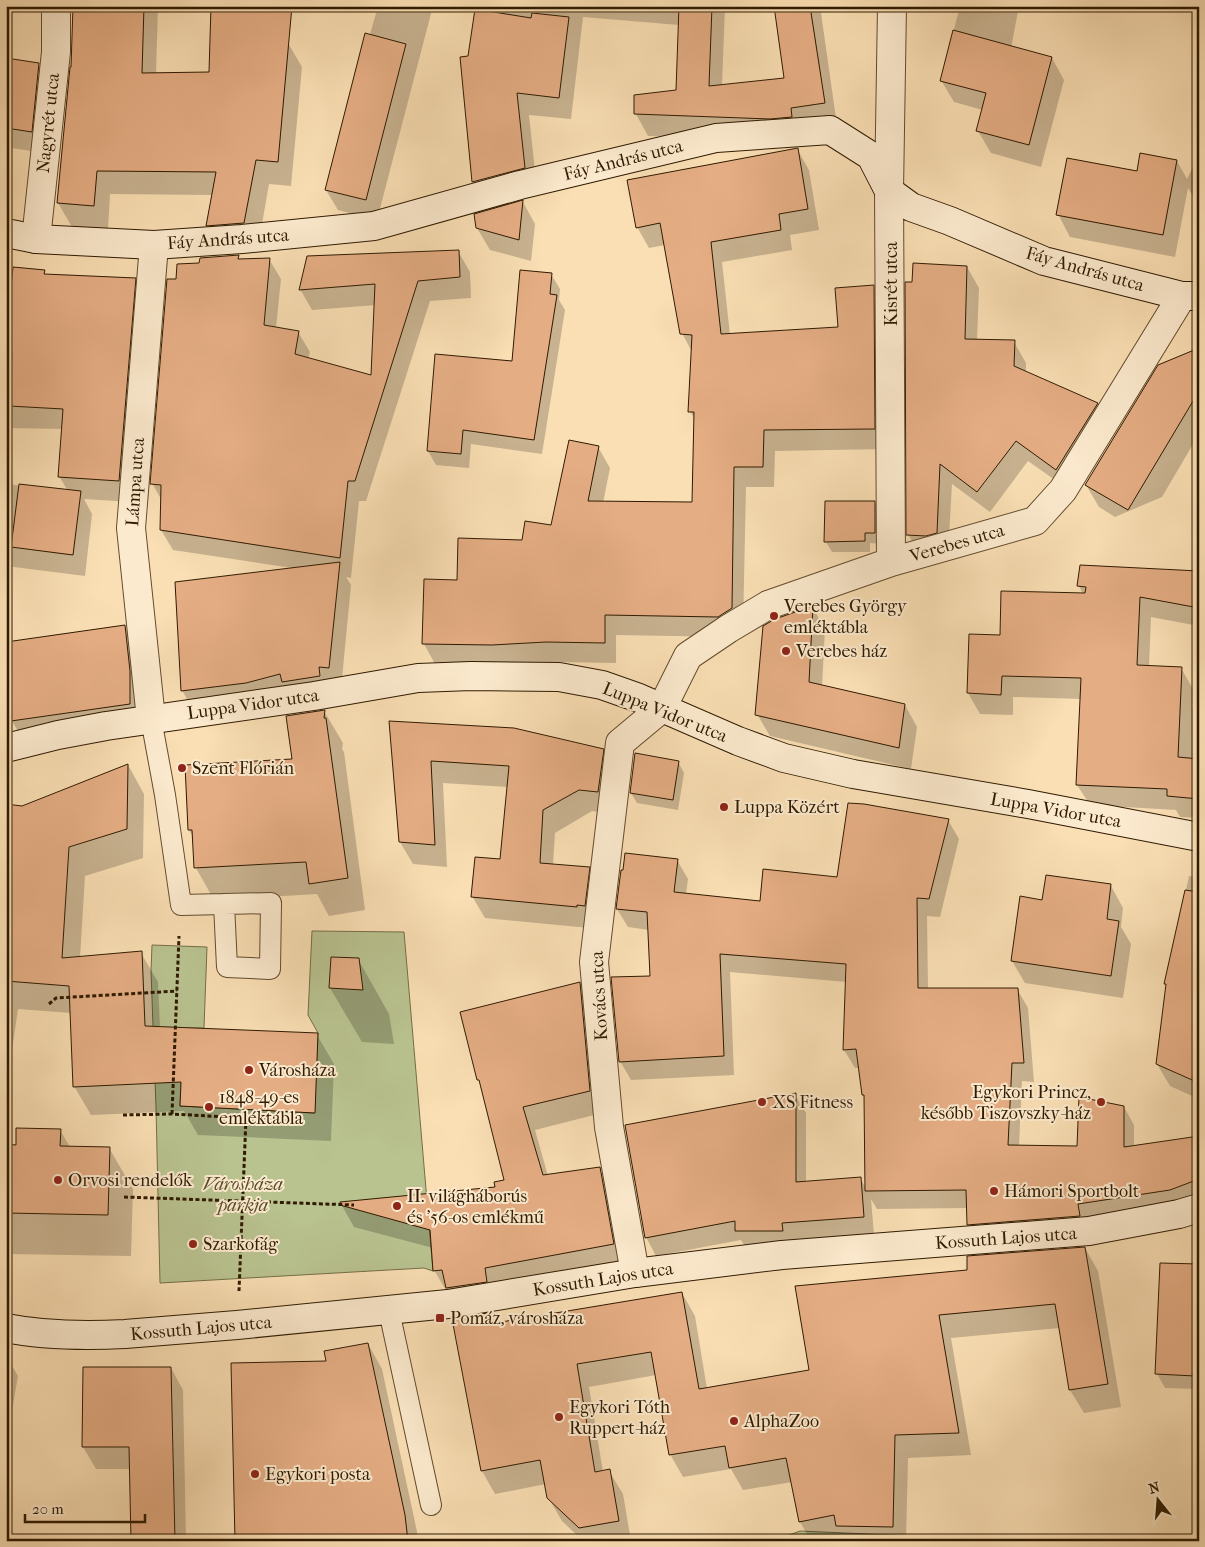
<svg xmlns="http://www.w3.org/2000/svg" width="1205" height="1547" font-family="'IM FELL French Canon',serif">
<rect width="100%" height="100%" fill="#fadfb4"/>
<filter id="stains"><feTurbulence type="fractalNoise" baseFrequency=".004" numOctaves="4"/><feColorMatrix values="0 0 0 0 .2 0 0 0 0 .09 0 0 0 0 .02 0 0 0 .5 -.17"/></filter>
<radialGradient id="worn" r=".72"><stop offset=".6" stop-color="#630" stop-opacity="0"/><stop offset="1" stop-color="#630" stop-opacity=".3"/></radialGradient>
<path fill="#b9c390" stroke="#746e48" d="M 312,931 L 404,932 L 433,1271 L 424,1268 L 160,1283 L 156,1107 L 151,971 L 152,945 L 207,947 L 204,1028 L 184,1028 L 180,1106 L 314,1113 L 318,1033 L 308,1015 Z
M 800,1531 L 936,1537 L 940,1541 L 773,1541 Z"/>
<path fill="#0003" d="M 75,6 L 158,6 L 156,74 L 210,74 L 288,43 L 302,67 L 291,186 L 269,184 L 258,247 L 221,249 L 207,226 L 213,195 L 110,194 L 108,229 L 72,227 L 58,203 L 71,68 Z
M 378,6 L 433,6 L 377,220 L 338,210 L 326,190 Z
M 477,6 L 725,6 L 722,86 L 786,79 L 775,6 L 820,6 L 837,125 L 783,140 L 648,136 L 636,114 L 677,91 L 679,25 L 583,17 L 571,119 L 529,115 L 537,190 L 485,204 L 473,182 L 462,58 L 469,57 Z
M 960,6 L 1019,6 L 1011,48 L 1052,58 L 1064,80 L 1041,167 L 991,153 L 978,131 L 983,110 L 954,102 L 941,80 Z
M 6,60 L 38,64 L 51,85 L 43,153 L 6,147 Z
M 797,149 L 809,170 L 819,230 L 790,235 L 792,250 L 722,262 L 730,335 L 840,329 L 873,286 L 885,306 L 886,449 L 775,451 L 774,487 L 746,487 L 743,629 L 730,637 L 616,635 L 616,663 L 558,662 L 505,665 L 435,664 L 424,644 L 458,582 L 523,541 L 552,527 L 598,447 L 610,468 L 603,503 L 694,503 L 695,420 L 690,411 L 692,352 L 682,333 L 665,245 L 649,248 L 637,227 Z
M 1199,155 L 1199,206 L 1188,188 L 1175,257 L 1070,237 L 1058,214 L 1138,173 L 1177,161 L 1187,179 Z
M 523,202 L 535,224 L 531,261 L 490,250 L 477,228 Z
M 458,251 L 470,272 L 471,298 L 430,301 L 366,501 L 359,501 L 351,578 L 346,577 L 351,585 L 341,689 L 194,712 L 182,690 L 292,568 L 173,550 L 161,530 L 162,501 L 152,483 L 177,280 L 200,264 L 238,256 L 240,260 L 269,259 L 281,279 L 276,328 L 298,332 L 310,352 L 308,359 L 372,376 L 376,305 L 312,310 L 300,289 Z
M 967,267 L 979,288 L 977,340 L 1014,342 L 1026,363 L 1026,373 L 1097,404 L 1109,425 L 1069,490 L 1028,461 L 990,512 L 952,484 L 948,554 L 920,556 L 908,534 L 913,283 Z
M 44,272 L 46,276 L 135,279 L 147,300 L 131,502 L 84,499 L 92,514 L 85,576 L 6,566 L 6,484 L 68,491 L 59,476 L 63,429 L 6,428 L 6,333 Z
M 551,274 L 560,289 L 559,300 L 565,310 L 542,454 L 471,444 L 469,468 L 436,465 L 428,451 L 513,362 Z
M 1199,349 L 1199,434 L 1162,497 L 1115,517 L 1099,507 L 1086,485 Z
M 874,502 L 881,513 L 881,544 L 870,543 L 870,552 L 832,552 L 826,542 Z
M 1199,535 L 1199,556 L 1195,549 L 1196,549 Z
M 1199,573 L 1199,626 L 1151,617 L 1149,667 L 1181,668 L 1193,689 L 1192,709 L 1199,710 L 1199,818 L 1180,817 L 1176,810 L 1090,805 L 1077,785 L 1082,699 L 1013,697 L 1013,715 L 980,714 L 968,693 L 1001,636 L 1083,594 L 1079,586 Z
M 813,608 L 825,629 L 822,686 L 905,705 L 917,727 L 911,769 L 770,736 L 757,714 Z
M 125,626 L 137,648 L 142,726 L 25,743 L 12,721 L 6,682 Z
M 324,711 L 343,743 L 342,749 L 344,752 L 365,910 L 329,916 L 317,894 L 214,900 L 196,868 L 194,838 L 189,830 L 294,760 Z
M 391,722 L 603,750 L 616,772 L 611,814 L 592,811 L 555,833 L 553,865 L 589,869 L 601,891 L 589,928 L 485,918 L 472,896 L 501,860 L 508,787 L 443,783 L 447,867 L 413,864 L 400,842 Z
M 678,762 L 684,773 L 678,810 L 637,803 L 631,793 Z
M 128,765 L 144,794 L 143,858 L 85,876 L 80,958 L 141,953 L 158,982 L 160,1028 L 317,1035 L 334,1064 L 331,1141 L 198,1135 L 184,1111 L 91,1115 L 74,1086 L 71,1013 L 18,1009 L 10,1065 L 6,1064 L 6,805 L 22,807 Z
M 948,820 L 959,839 L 940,917 L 927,916 L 928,989 L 1017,989 L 1028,1008 L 1034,1082 L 1022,1081 L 1019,1146 L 1078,1147 L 1124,1107 L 1134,1125 L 1134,1147 L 1199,1138 L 1199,1202 L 979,1243 L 968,1225 L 968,1208 L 877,1209 L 871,1199 L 874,1235 L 747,1249 L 741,1240 L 656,1256 L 646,1237 L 795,1095 L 806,1113 L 806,1182 L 860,1178 L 866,1188 L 865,1098 L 863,1094 L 860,1068 L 855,1068 L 844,1050 L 847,982 L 730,972 L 734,1075 L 631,1080 L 620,1061 L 652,977 L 649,930 L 628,927 L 617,909 L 677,860 L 688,879 L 686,894 L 761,902 L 838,878 Z
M 1189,876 L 1199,878 L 1199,1099 L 1170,1086 L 1157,1064 L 1167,987 L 1166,984 Z
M 1111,886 L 1123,908 L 1121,927 L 1131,944 L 1123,998 L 1025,983 L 1012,961 L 1021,898 L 1043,901 Z
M 358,959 L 389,1014 L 394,1044 L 362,1042 L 330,988 Z
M 580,983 L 592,1005 L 602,1113 L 535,1130 L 548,1176 L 600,1169 L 612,1191 L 626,1265 L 447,1292 L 434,1270 L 433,1248 L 354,1227 L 341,1204 L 496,1188 L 505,1181 L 482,1086 L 479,1080 Z
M 60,1130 L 70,1147 L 109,1148 L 133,1189 L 131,1256 L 8,1254 L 6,1251 L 6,1146 L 17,1146 Z
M 1085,1248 L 1098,1271 L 1121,1407 L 1084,1413 L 1070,1390 L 1060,1328 L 951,1338 L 971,1455 L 908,1458 L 906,1541 L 846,1541 L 845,1538 L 831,1541 L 811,1541 L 800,1522 L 792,1482 L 743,1490 L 731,1469 L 683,1477 L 670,1454 L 656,1375 L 589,1387 L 603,1472 L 609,1471 L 623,1494 L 631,1541 L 583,1541 L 562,1521 L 548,1497 L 546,1484 L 495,1494 L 482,1471 L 492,1314 L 498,1324 L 682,1293 L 695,1316 L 707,1389 L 810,1371 L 968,1271 Z
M 1199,1265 L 1199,1389 L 1165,1388 L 1157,1374 Z
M 368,1344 L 382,1369 L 419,1541 L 236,1541 L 328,1362 Z
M 6,1355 L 18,1376 L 12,1411 L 7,1410 L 6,1412 Z
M 171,1368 L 183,1390 L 186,1541 L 132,1541 L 131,1469 L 96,1469 L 83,1447 Z"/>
<path fill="#e5ad84" stroke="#2f1a00" d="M 73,6 L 144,6 L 142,73 L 209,72 L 211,6 L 292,6 L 278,162 L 256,160 L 244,223 L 206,226 L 216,172 L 97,171 L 94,206 L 57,203 L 70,67 L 71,67 Z
M 679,6 L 712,6 L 709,86 L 784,78 L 774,6 L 810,6 L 825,103 L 791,108 L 792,117 L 770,119 L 634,114 L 634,95 L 676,90 Z
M 475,9 L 531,18 L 532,13 L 569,17 L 559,98 L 517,93 L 525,168 L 472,182 L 460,57 L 468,56 Z
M 953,30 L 1052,57 L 1029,145 L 976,131 L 986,93 L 940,81 Z
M 365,33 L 406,44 L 366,200 L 325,190 Z
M 6,58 L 39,63 L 32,132 L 6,128 Z
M 798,148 L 808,209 L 779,214 L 781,230 L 711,242 L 721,334 L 838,327 L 835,288 L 874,285 L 875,429 L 764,430 L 763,467 L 734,467 L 732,608 L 718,617 L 605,615 L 605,643 L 546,642 L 492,645 L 422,644 L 424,579 L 457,580 L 458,538 L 522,540 L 525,521 L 551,525 L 569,440 L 599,446 L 588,501 L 692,502 L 694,412 L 688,412 L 692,335 L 680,334 L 660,223 L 636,228 L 627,180 Z
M 1140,153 L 1177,160 L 1163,235 L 1056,215 L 1067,158 L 1137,171 Z
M 523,200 L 519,240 L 476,228 L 474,214 Z
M 459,250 L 460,277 L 418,281 L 355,481 L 348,481 L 340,558 L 160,530 L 161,485 L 150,484 L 167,279 L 176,279 L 177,264 L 199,263 L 200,258 L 239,255 L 238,259 L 270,258 L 264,325 L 299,331 L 295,354 L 371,375 L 375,284 L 299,290 L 307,256 Z
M 913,263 L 967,266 L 965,339 L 1015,340 L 1014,366 L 1098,403 L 1056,470 L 1016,441 L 977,492 L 940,464 L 937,533 L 926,536 L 906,535 L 905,282 L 912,282 Z
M 13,267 L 45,270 L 44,274 L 136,278 L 119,481 L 58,477 L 63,409 L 9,406 L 12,353 L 6,353 L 6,334 Z
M 520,270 L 552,273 L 550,294 L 557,295 L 534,440 L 463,430 L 461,454 L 427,451 L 435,354 L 512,361 Z
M 1199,348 L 1199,391 L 1128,510 L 1085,485 L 1158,365 Z
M 19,484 L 81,491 L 73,555 L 11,547 Z
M 825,501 L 875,501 L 875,533 L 865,533 L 865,541 L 824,542 Z
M 340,562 L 329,668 L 319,667 L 320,676 L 282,682 L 280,674 L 246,683 L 181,691 L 175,582 Z
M 1080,565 L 1199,571 L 1199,608 L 1140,597 L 1137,665 L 1182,667 L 1178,757 L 1199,759 L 1199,799 L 1167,796 L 1167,789 L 1076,785 L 1081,678 L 1002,676 L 1001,695 L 967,693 L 969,634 L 1000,635 L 1001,591 L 1085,593 L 1086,587 L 1077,586 Z
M 813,606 L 809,682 L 905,704 L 899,748 L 755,715 L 763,626 L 775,619 Z
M 125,625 L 130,671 L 130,704 L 11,721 L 6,691 L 6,642 Z
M 325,710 L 324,718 L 326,718 L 348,878 L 309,884 L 306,862 L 194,868 L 192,830 L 188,830 L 185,765 L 292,759 L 286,716 Z
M 389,721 L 514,728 L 604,749 L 598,792 L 579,790 L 543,810 L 540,863 L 590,867 L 585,906 L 577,905 L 577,907 L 471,897 L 475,857 L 500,859 L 509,766 L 431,761 L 435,845 L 399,842 Z
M 635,753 L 679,761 L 673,800 L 630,793 Z
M 128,764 L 127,829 L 69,847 L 62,958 L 142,951 L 145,1026 L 318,1033 L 315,1113 L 180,1106 L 181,1082 L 73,1087 L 69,986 L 6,981 L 6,804 L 22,806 Z
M 848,803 L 864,804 L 949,819 L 929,899 L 917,898 L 918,988 L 1018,988 L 1024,1063 L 1012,1063 L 1008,1145 L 1077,1146 L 1079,1097 L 1124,1106 L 1124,1147 L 1199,1136 L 1199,1179 L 1170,1190 L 1078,1204 L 1080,1216 L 967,1225 L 966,1190 L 865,1191 L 864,1095 L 862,1095 L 856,1049 L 843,1050 L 846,964 L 720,954 L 724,1056 L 619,1062 L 611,977 L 650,976 L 647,912 L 616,909 L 621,870 L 623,870 L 625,853 L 678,859 L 674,892 L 760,901 L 763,869 L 837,877 Z
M 1046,875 L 1111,884 L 1107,919 L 1119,921 L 1111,976 L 1011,961 L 1020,896 L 1042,900 Z
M 1185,890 L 1199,892 L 1199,1083 L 1156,1064 L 1166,984 L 1164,984 Z
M 331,957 L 359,958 L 363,990 L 329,988 Z
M 580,982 L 590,1091 L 523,1107 L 543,1175 L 600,1167 L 614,1244 L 485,1268 L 487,1282 L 446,1288 L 442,1270 L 433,1271 L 430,1230 L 340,1205 L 340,1202 L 495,1187 L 494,1182 L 504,1180 L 479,1080 L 477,1080 L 460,1012 Z
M 796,1093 L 796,1182 L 861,1177 L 864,1217 L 782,1223 L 783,1231 L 735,1231 L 735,1221 L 645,1238 L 625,1125 Z
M 16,1128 L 61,1129 L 60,1146 L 110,1147 L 108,1215 L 6,1213 L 6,1144 L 16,1145 Z
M 1085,1247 L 1108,1384 L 1069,1390 L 1055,1304 L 939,1315 L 959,1433 L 895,1435 L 893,1527 L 836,1526 L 834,1515 L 799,1522 L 786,1458 L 729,1468 L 725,1446 L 669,1455 L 651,1352 L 577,1364 L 595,1472 L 610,1469 L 619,1521 L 579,1528 L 547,1498 L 540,1460 L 481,1471 L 452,1319 L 493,1312 L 495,1323 L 682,1292 L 699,1389 L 809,1370 L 795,1286 L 967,1270 L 967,1256 Z
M 1160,1263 L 1199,1264 L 1195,1376 L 1155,1374 Z
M 368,1343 L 405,1515 L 408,1541 L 235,1541 L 231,1363 L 326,1361 L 324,1351 Z
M 83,1367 L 171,1367 L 175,1541 L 131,1541 L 129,1447 L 82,1447 Z"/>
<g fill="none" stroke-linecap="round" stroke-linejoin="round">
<defs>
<path id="lane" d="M 151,719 L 165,795 L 181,905 L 271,903 L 270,969 L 227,967 L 224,904
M 389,1311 L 431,1505"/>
<path id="street" d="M 36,239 L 56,52 L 56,6
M 891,562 L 889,191 L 892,6
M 151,719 L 131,528 L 154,245
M 635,1273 L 609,1127 L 594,962 L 620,743 L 662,708 L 688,656 L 728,629 L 768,605 L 891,562 L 1035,521 L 1063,490 L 1182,296"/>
<path id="secondary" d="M 6,233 L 36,239 L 154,245 L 242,239 L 374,226 L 520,185 L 716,138 L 830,130 L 871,156 L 889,191 L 911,207 L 950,221 L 1044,261 L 1182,296 L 1199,296
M 6,748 L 58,735 L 106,726 L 314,696 L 418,678 L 471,676 L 559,677 L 602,685 L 639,698 L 738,741 L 784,758 L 853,774 L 1028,804 L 1199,837
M 6,1328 C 46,1336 85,1336 125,1334 L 237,1325 L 448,1304 L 635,1273 L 782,1255 L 1089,1231 L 1179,1214 L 1199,1208"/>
</defs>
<use href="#lane" stroke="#624b2d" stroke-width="22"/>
<use href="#street" stroke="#624b2d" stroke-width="30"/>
<use href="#secondary" stroke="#2f1a00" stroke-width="30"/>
<path stroke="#2f1a00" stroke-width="3" stroke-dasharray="4 2.5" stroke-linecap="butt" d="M 49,1004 L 56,998 L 177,991
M 172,1114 L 179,936
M 123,1115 L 172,1114 L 246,1118 L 239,1291
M 124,1197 L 354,1205"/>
<use href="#lane" stroke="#fceace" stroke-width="20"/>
<use href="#street" stroke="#fceace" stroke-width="28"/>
<use href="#secondary" stroke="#fceace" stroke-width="28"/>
</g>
<g fill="#8f2418" stroke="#fceace" stroke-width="2">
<circle cx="774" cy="616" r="5"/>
<circle cx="786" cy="651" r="5"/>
<circle cx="182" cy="768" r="5"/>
<circle cx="724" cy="807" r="5"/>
<circle cx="249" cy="1070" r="5"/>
<circle cx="762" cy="1102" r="5"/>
<circle cx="1101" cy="1102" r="5"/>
<circle cx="209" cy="1107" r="5"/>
<circle cx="58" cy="1180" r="5"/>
<circle cx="994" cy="1191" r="5"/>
<circle cx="397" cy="1206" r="5"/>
<circle cx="193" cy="1244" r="5"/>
<rect x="435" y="1313" width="10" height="10" rx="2.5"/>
<circle cx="559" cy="1417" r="5"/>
<circle cx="734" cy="1421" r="5"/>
<circle cx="255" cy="1474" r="5"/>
</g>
<g text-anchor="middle" stroke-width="4" stroke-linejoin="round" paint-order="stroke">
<g font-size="18" fill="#2f1a00" stroke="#fceace">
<text transform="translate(48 123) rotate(-84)" y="6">Nagyrét utca</text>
<text transform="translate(623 160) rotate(-14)" y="6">Fáy András utca</text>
<text transform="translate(228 239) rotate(-4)" y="6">Fáy András utca</text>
<text transform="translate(1085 269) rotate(16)" y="6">Fáy András utca</text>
<text transform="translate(891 284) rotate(-90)" y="6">Kisrét utca</text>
<text transform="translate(135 482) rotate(-86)" y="6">Lámpa utca</text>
<text transform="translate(957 543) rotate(-16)" y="6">Verebes utca</text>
<text transform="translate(253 704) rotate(-8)" y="6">Luppa Vidor utca</text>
<text transform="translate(665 712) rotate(22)" y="6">Luppa Vidor utca</text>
<text transform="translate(1056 810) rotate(10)" y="6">Luppa Vidor utca</text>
<text transform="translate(599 996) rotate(-93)" y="6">Kovács utca</text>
<text transform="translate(1006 1238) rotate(-4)" y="6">Kossuth Lajos utca</text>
<text transform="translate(603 1279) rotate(-9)" y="6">Kossuth Lajos utca</text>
<text transform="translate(201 1328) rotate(-5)" y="6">Kossuth Lajos utca</text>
</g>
<g font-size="18" fill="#2f1a00" stroke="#fceace" text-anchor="start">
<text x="784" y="612">Verebes György<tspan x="784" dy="21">emléktábla</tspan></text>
<text x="796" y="657">Verebes ház</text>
<text x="192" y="774">Szent Flórián</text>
<text x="734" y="813">Luppa Közért</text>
<text x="259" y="1076">Városháza</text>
<text x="1091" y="1098" text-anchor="end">Egykori Princz,<tspan x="1091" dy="21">később Tiszovszky-ház</tspan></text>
<text x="219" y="1103">1848-49-es<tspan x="219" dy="21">emléktábla</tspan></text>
<text x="772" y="1108">XS Fitness</text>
<text x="68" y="1186">Orvosi rendelők</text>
<text x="1004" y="1197">Hámori Sportbolt</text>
<text x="407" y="1202">II. világháborús<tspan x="407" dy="21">és '56-os emlékmű</tspan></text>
<text x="203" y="1250">Szarkofág</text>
<text x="450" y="1324">Pomáz, városháza</text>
<text x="569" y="1413">Egykori Tóth<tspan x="569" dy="21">Ruppert-ház</tspan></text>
<text x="744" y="1427">AlphaZoo</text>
<text x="265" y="1480">Egykori posta</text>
</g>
<g font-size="18" font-style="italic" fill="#584d2b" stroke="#fceace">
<text x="243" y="1190">Városháza<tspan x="243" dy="21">parkja</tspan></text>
</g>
</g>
<rect width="1205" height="1547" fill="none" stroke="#fadfb4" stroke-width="25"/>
<rect x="8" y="8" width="1190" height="1532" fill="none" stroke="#2f1a00" stroke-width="2.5"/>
<rect x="12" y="12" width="1180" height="1522" fill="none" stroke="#2f1a00"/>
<g transform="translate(1158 1500) rotate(343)" stroke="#fceace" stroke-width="4" paint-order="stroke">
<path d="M0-4L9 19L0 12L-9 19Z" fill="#2f1a00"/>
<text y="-8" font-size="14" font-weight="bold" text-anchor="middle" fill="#2f1a00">N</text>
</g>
<path d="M25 1514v8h120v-8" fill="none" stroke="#2f1a00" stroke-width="2.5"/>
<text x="32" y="1514" font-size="15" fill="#2f1a00" stroke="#fceace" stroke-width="4" paint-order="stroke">20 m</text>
<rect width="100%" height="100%" filter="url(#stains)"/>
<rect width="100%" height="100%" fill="url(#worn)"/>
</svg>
